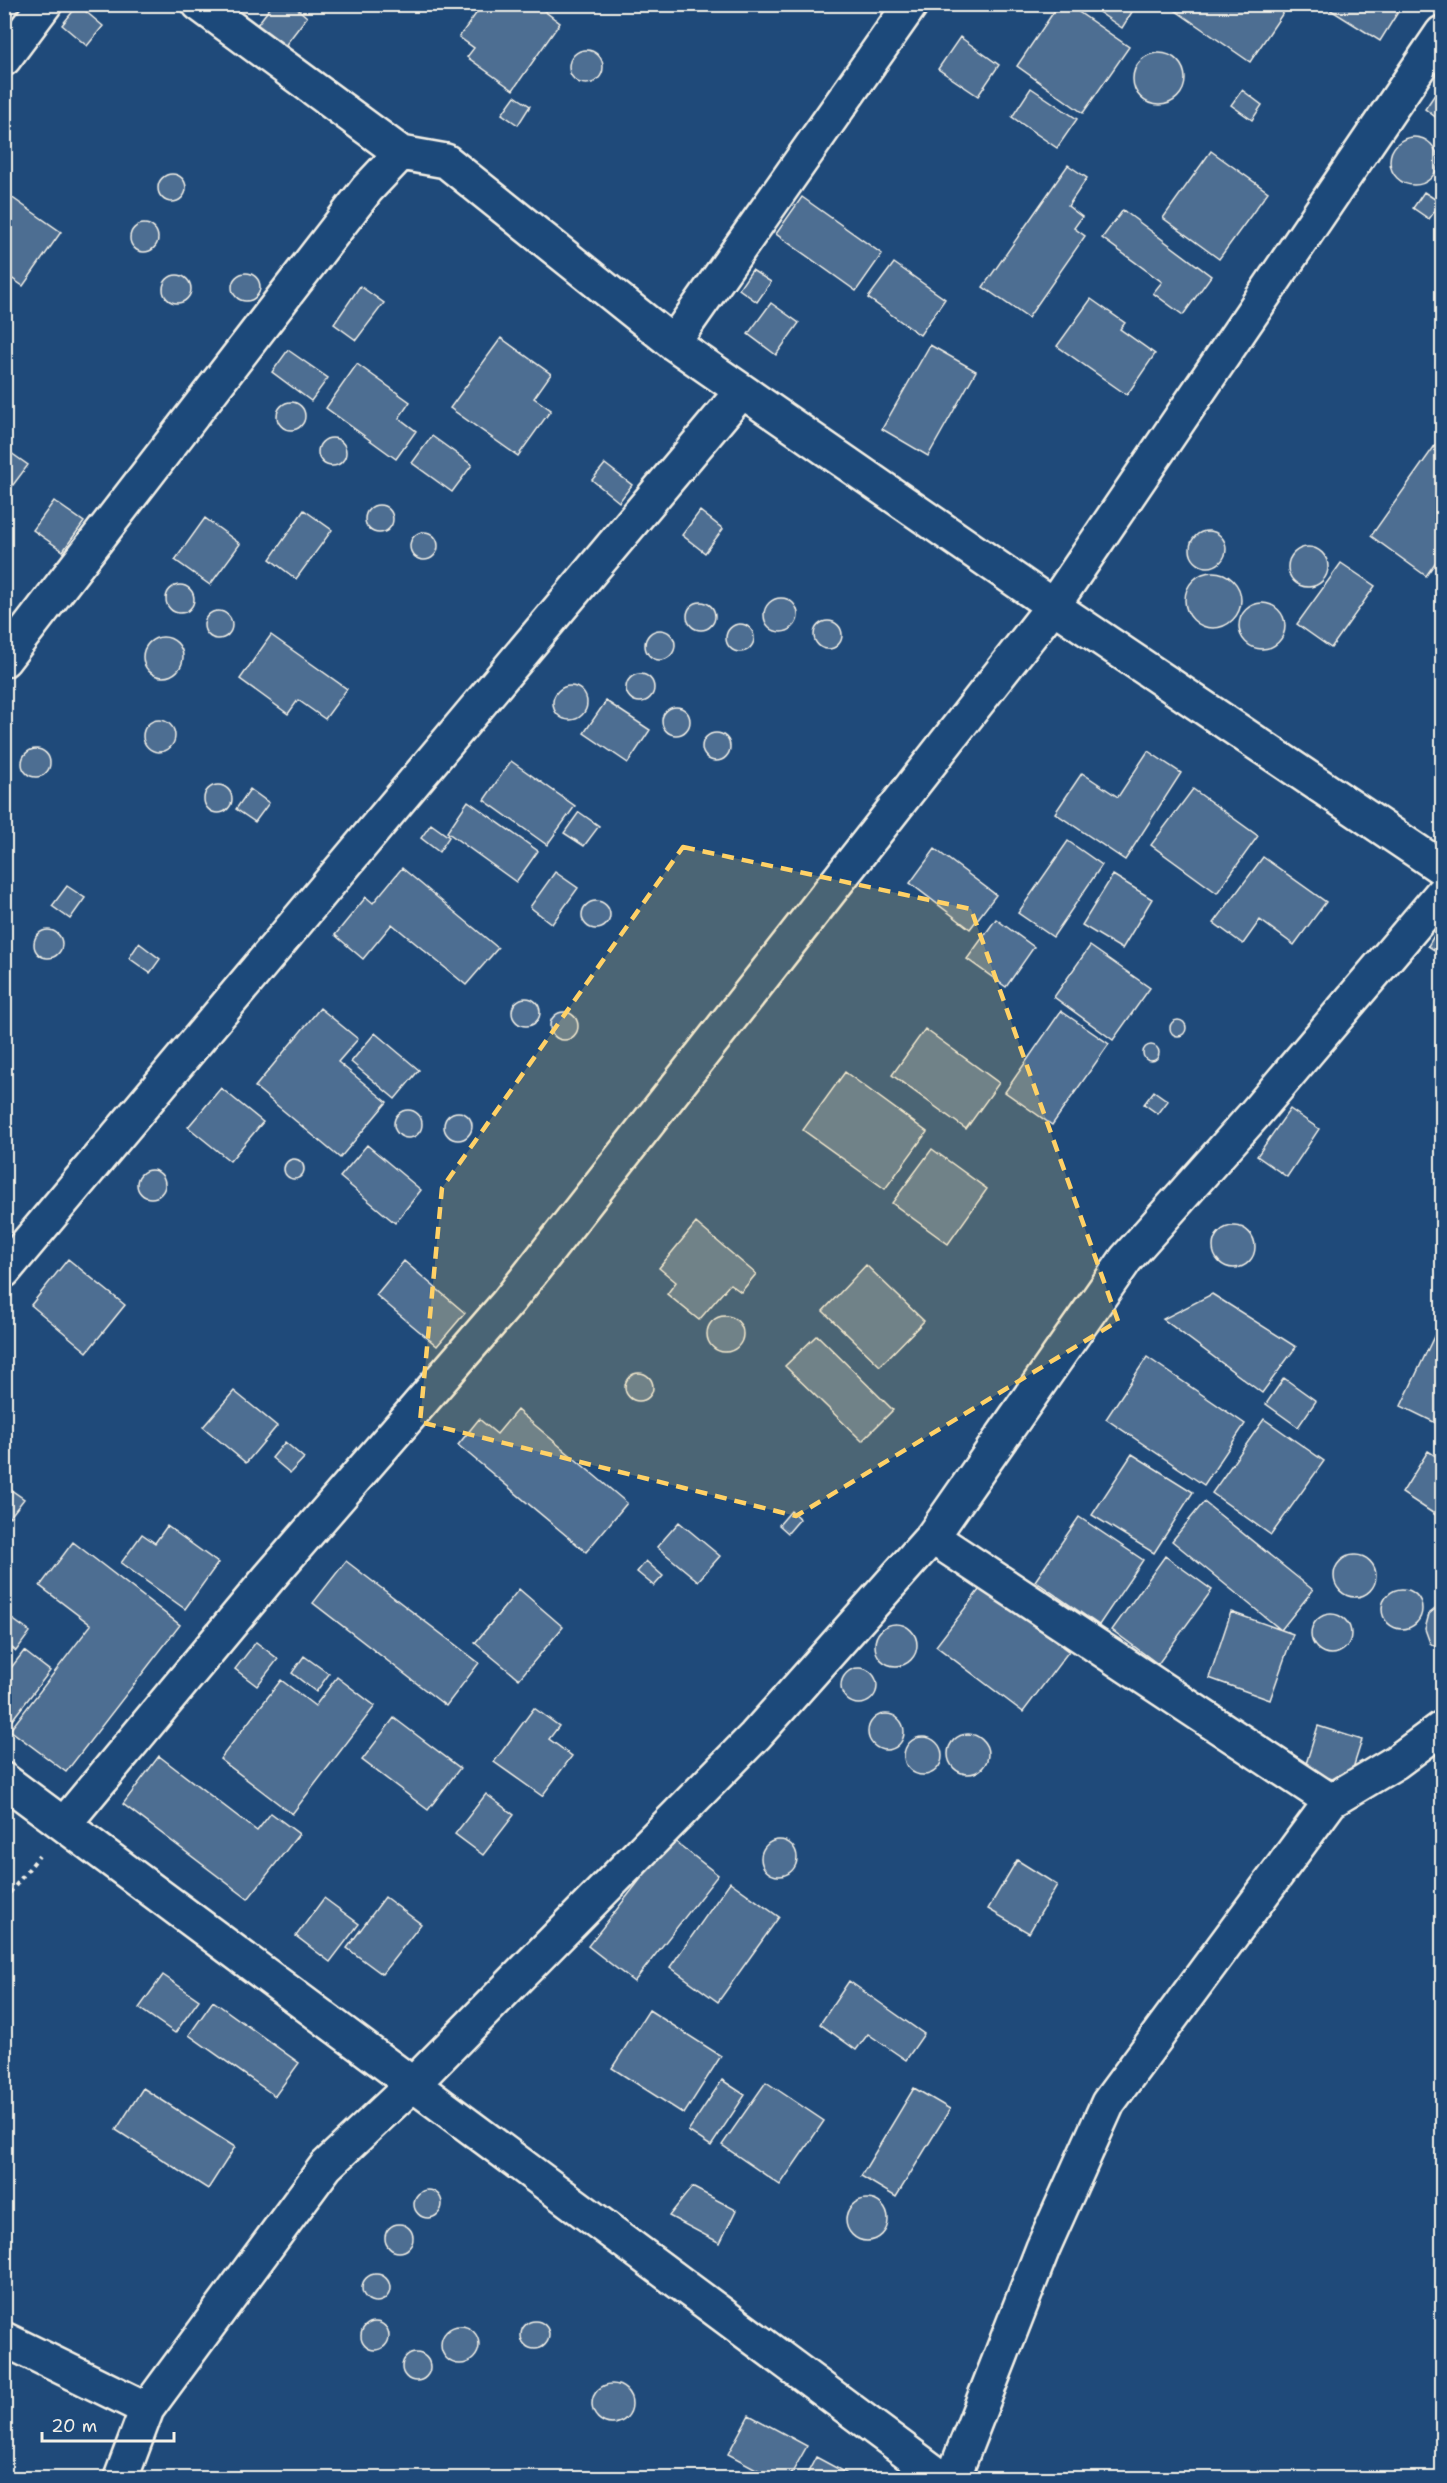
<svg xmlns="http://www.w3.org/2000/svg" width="1447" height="2483" font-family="'Shantell Sans',sans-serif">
<rect width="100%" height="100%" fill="#1f4a7a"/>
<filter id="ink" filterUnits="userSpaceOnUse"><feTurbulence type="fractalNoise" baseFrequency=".0167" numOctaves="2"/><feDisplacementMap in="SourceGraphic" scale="12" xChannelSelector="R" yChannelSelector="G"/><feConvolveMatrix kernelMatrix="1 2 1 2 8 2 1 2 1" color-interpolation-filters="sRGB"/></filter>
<g filter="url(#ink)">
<path fill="#4d6e92" stroke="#f4f1e8" stroke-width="1.5" d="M 273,4 L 292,4 L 307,17 L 284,47 L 257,25 Z
M 483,4 L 535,4 L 560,23 L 513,90 L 467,57 L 474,48 L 459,37 Z
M 1059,4 L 1067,4 L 1129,47 L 1083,113 L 1017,66 Z
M 1087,4 L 1121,4 L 1132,12 L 1122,28 Z
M 1166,4 L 1289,4 L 1250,62 Z
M 1321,4 L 1403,4 L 1380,41 Z
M 78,5 L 103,26 L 87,46 L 62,25 Z
M 960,37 L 999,65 L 978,96 L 938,69 Z
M569 67a17 17 0 1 1 34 0a17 17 0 1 1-34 0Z
M1133 79a26 26 0 1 1 52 0a26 26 0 1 1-52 0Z
M 1442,84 L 1442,122 L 1425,109 Z
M 1031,88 L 1077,119 L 1057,148 L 1012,117 Z
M 1242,90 L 1262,105 L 1252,120 L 1231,105 Z
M 515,96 L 530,106 L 518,125 L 502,114 Z
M1390 161a24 24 0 1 1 48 0a24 24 0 1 1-48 0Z
M 1211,151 L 1268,192 L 1219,259 L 1163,218 Z
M 1068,165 L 1087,178 L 1068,206 L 1082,217 L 1074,228 L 1085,236 L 1028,318 L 983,287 Z
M158 188a14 14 0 1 1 28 0a14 14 0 1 1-28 0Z
M 4,192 L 61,232 L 23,286 L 4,273 Z
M 1424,192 L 1441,203 L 1429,219 L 1413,208 Z
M 802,197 L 882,254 L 856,291 L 776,234 Z
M 1123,210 L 1211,276 L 1183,315 L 1153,293 L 1162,282 L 1102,238 Z
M130 238a14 14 0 1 1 28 0a14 14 0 1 1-28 0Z
M 894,263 L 945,299 L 920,335 L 868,298 Z
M 752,270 L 771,282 L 757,302 L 739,289 Z
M232 287a14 14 0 1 1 28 0a14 14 0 1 1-28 0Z
M163 289a14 14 0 1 1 28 0a14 14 0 1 1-28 0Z
M 360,286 L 384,303 L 356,340 L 334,324 Z
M 1091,299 L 1125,323 L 1120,329 L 1155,354 L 1127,395 L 1057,346 Z
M 771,303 L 799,323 L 776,355 L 748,334 Z
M 501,338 L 551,374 L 534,398 L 551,410 L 518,456 L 450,408 Z
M 930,345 L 976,371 L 928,456 L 882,429 Z
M 288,350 L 328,378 L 311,401 L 272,372 Z
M 357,364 L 410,402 L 399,418 L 416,431 L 396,459 L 326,408 Z
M277 416a14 14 0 1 1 28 0a14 14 0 1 1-28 0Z
M 432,436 L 472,465 L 452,492 L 412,463 Z
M318 452a14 14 0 1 1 28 0a14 14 0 1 1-28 0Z
M 1436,444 L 1442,448 L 1442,553 L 1426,576 L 1371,536 Z
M 4,448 L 28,465 L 4,497 Z
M 605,464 L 632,485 L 619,502 L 592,480 Z
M 54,501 L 84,522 L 63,551 L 33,530 Z
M365 519a14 14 0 1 1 28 0a14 14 0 1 1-28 0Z
M 304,510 L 332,530 L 296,579 L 270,559 Z
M 700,511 L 723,529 L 705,553 L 682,535 Z
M 205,518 L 240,544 L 210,585 L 175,560 Z
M1190 549a18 18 0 1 1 36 0a18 18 0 1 1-36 0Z
M410 546a14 14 0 1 1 28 0a14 14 0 1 1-28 0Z
M1288 567a20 20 0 1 1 40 0a20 20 0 1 1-40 0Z
M 1341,563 L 1375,586 L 1331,648 L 1297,624 Z
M1185 600a28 28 0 1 1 56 0a28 28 0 1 1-56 0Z
M166 599a14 14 0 1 1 28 0a14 14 0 1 1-28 0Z
M764 615a17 17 0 1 1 34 0a17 17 0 1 1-34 0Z
M687 616a14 14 0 1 1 28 0a14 14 0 1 1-28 0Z
M1239 626a23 23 0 1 1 46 0a23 23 0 1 1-46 0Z
M204 625a14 14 0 1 1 28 0a14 14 0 1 1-28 0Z
M814 635a14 14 0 1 1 28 0a14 14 0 1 1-28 0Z
M726 638a14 14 0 1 1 28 0a14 14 0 1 1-28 0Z
M645 645a15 15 0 1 1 30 0a15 15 0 1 1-30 0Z
M 271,635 L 347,689 L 325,719 L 298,700 L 288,714 L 240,679 Z
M143 657a20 20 0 1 1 40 0a20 20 0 1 1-40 0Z
M626 688a14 14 0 1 1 28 0a14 14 0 1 1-28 0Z
M553 703a17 17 0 1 1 34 0a17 17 0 1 1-34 0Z
M 606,701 L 650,730 L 628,763 L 584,733 Z
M662 721a14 14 0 1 1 28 0a14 14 0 1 1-28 0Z
M143 736a16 16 0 1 1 32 0a16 16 0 1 1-32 0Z
M702 747a14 14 0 1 1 28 0a14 14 0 1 1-28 0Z
M22 763a14 14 0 1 1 28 0a14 14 0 1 1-28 0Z
M 1148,751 L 1181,773 L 1125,860 L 1055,813 L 1082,773 L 1118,797 Z
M 511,761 L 575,806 L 547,845 L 484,800 Z
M204 799a14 14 0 1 1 28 0a14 14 0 1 1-28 0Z
M 250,789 L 269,803 L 255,822 L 236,809 Z
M 1193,789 L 1258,836 L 1217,893 L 1151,845 Z
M 468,801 L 538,851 L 516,882 L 447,832 Z
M 579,812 L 599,826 L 584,846 L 564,833 Z
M 431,824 L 449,837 L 439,852 L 421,838 Z
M 1068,841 L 1102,865 L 1053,937 L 1018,913 Z
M 935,849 L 996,895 L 970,929 L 910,883 Z
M 1263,857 L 1326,902 L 1294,945 L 1260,920 L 1243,944 L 1214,923 Z
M 402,868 L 498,948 L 466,985 L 392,924 L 363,959 L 335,935 L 366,897 L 373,903 Z
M 555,872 L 578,888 L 552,924 L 530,907 Z
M 1113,875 L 1152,899 L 1122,949 L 1082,925 Z
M 67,886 L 85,898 L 70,919 L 52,906 Z
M582 915a14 14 0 1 1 28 0a14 14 0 1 1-28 0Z
M 996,919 L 1034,947 L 1006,987 L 967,959 Z
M 1442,922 L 1442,955 L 1428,946 Z
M34 944a14 14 0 1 1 28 0a14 14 0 1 1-28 0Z
M 139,943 L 160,959 L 150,973 L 129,958 Z
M 1090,946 L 1150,988 L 1113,1040 L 1054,997 Z
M512 1012a14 14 0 1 1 28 0a14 14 0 1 1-28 0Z
M 320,1008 L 358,1039 L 338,1062 L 387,1102 L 340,1158 L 255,1087 Z
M 1061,1011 L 1109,1044 L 1052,1125 L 1005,1092 Z
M550 1026a14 14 0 1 1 28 0a14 14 0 1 1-28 0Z
M1170 1028a8 8 0 1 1 16 0a8 8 0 1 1-16 0Z
M 925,1029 L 999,1083 L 966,1129 L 892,1075 Z
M 375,1033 L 419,1070 L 395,1099 L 351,1062 Z
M1143 1053a8 8 0 1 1 16 0a8 8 0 1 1-16 0Z
M 845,1072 L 927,1132 L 885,1189 L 803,1130 Z
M 221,1088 L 263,1122 L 230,1161 L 188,1127 Z
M 1154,1091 L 1168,1101 L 1158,1114 L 1144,1104 Z
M 1290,1109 L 1319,1129 L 1287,1177 L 1257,1156 Z
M394 1124a14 14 0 1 1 28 0a14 14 0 1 1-28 0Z
M444 1126a14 14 0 1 1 28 0a14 14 0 1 1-28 0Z
M 367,1145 L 421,1190 L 395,1223 L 340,1177 Z
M 932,1149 L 987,1189 L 948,1244 L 892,1203 Z
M284 1169a10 10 0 1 1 20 0a10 10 0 1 1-20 0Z
M137 1184a14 14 0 1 1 28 0a14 14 0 1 1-28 0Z
M 696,1223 L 756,1274 L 741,1292 L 730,1284 L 699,1320 L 667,1294 L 676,1282 L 659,1268 Z
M1213 1247a21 21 0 1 1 42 0a21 21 0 1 1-42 0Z
M 68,1259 L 125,1305 L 87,1352 L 31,1305 Z
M 404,1261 L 465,1313 L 437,1346 L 376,1295 Z
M 866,1265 L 924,1321 L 880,1366 L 823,1311 Z
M 1212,1294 L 1296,1347 L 1262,1393 L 1163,1319 Z
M707 1334a18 18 0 1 1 36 0a18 18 0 1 1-36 0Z
M 1438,1328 L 1442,1330 L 1442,1426 L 1401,1406 Z
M 817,1335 L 893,1410 L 862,1441 L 785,1366 Z
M 1147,1357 L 1245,1424 L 1204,1485 L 1106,1419 Z
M625 1387a14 14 0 1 1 28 0a14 14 0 1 1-28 0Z
M 1284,1378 L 1316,1401 L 1298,1427 L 1266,1404 Z
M 234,1391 L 277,1426 L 246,1463 L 203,1427 Z
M 517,1410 L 627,1503 L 586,1552 L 458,1445 L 479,1419 L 497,1434 Z
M 1264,1419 L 1324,1461 L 1271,1535 L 1212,1493 Z
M 285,1442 L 304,1458 L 290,1473 L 272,1458 Z
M 1428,1451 L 1442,1460 L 1442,1519 L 1402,1493 Z
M 1132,1454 L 1193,1492 L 1154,1553 L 1092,1515 Z
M 4,1485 L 24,1499 L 10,1517 L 4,1513 Z
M 1204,1502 L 1313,1590 L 1281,1630 L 1172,1541 Z
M 791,1511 L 800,1519 L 788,1533 L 779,1525 Z
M 1079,1517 L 1143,1560 L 1099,1625 L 1035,1581 Z
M 679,1522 L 720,1556 L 698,1581 L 657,1547 Z
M 167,1526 L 218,1563 L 185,1609 L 121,1563 L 142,1534 L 155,1543 Z
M 73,1542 L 180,1625 L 66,1772 L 10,1730 L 91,1625 L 40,1586 Z
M1334 1576a21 21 0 1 1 42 0a21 21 0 1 1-42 0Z
M 1165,1556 L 1212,1590 L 1158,1664 L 1112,1630 Z
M 346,1561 L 479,1663 L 446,1706 L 313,1603 Z
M 646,1561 L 663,1576 L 654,1586 L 637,1572 Z
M 982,1586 L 1069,1651 L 1023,1712 L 936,1646 Z
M1382 1609a20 20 0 1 1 40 0a20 20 0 1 1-40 0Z
M 519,1589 L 563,1627 L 519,1679 L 475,1643 Z
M 1440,1605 L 1442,1605 L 1442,1651 L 1430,1643 L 1425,1629 L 1429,1614 Z
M 1231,1612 L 1293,1634 L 1270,1700 L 1209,1678 Z
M 4,1613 L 30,1632 L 16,1651 L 7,1644 L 4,1647 Z
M1311 1634a20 20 0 1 1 40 0a20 20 0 1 1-40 0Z
M875 1645a21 21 0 1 1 42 0a21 21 0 1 1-42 0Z
M 256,1642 L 278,1659 L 257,1686 L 235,1669 Z
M 24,1651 L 50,1671 L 5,1729 L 4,1677 Z
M 304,1656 L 329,1674 L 316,1692 L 292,1673 Z
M841 1686a18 18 0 1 1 36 0a18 18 0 1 1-36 0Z
M 337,1677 L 375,1706 L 292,1814 L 220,1759 L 281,1680 L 315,1706 Z
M 534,1708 L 559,1726 L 549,1739 L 572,1756 L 542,1796 L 494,1762 Z
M868 1732a18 18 0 1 1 36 0a18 18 0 1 1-36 0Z
M 394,1718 L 460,1768 L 428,1810 L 362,1760 Z
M 1318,1726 L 1362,1740 L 1348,1784 L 1304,1770 Z
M948 1754a20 20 0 1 1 40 0a20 20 0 1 1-40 0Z
M904 1756a19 19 0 1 1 38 0a19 19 0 1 1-38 0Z
M 159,1756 L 257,1831 L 271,1813 L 299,1834 L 248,1899 L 123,1804 Z
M 486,1794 L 514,1815 L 483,1855 L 455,1834 Z
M 672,1839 L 718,1875 L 634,1982 L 588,1946 Z
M761 1858a18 18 0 1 1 36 0a18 18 0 1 1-36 0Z
M 1017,1860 L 1057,1885 L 1029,1933 L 988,1909 Z
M 730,1882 L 779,1917 L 718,2002 L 670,1967 Z
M 385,1897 L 421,1924 L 382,1974 L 347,1948 Z
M 324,1898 L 359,1924 L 330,1962 L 296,1936 Z
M 163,1975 L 199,2000 L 175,2033 L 139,2008 Z
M 849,1981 L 924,2034 L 906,2060 L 868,2034 L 856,2050 L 820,2024 Z
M 213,2001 L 299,2063 L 275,2096 L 189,2035 Z
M 649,2010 L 721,2056 L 684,2114 L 612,2068 Z
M 722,2080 L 745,2095 L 711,2146 L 688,2131 Z
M 766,2082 L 824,2121 L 780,2185 L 722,2145 Z
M 143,2088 L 235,2147 L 208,2189 L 116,2130 Z
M 914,2088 L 950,2109 L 896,2197 L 861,2176 Z
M 692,2187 L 736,2210 L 720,2243 L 669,2216 Z
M414 2204a14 14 0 1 1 28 0a14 14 0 1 1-28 0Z
M846 2220a21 21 0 1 1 42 0a21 21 0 1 1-42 0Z
M385 2238a14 14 0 1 1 28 0a14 14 0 1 1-28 0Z
M362 2288a14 14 0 1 1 28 0a14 14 0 1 1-28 0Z
M521 2335a14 14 0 1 1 28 0a14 14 0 1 1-28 0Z
M361 2336a14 14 0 1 1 28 0a14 14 0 1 1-28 0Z
M441 2345a19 19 0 1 1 38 0a19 19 0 1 1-38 0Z
M402 2367a14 14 0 1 1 28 0a14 14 0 1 1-28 0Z
M592 2404a20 20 0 1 1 40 0a20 20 0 1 1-40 0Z
M 749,2415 L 807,2446 L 789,2478 L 773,2478 L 728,2454 Z
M 816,2457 L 846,2473 L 844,2478 L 805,2478 Z"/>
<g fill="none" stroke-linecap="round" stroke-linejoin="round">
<defs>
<path id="minor" d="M 199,4 L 401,153
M 4,59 L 45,4
M 673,343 L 911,4
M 4,660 L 367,189 L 401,153 L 446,161 L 673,343 L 1053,606 L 1442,868
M 4,1271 L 742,391
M 932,1537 L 1331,1801 L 1396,1762 L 1442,1728
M 4,1780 L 942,2478
M 65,1823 L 268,1579 L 508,1302 L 1053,606 L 1442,33
M 4,2339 L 147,2409
M 121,2478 L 147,2409 L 326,2166 L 414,2083 L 755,1736 L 932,1537 L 1126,1259 L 1253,1116 L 1442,893
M 953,2478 L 1043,2248 L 1108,2103 L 1331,1801"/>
</defs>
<use href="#minor" stroke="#f4f1e8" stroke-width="38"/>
<path stroke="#f4f1e8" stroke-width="4" stroke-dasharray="4.5 4.5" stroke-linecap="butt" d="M 4,1900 L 39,1856"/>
<use href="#minor" stroke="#1f4a7a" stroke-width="33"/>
</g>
</g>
<path fill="#ffd166" fill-opacity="0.2" stroke="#ffd166" stroke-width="4.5" stroke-dasharray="12 8" stroke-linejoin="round" d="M 683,847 L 971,909 L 1118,1321 L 796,1516 L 420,1422 L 442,1188 Z"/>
<rect width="1447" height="2483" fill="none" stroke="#1f4a7a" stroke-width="24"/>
<rect x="12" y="12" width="1423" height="2459" fill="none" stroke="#f4f1e8" stroke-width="2" filter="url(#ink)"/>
<path d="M42 2432v9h132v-9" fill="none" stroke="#f4f1e8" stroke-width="3"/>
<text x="51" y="2432" font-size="18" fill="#f4f1e8" stroke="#1f4a7a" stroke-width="4.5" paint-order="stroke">20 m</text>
</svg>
